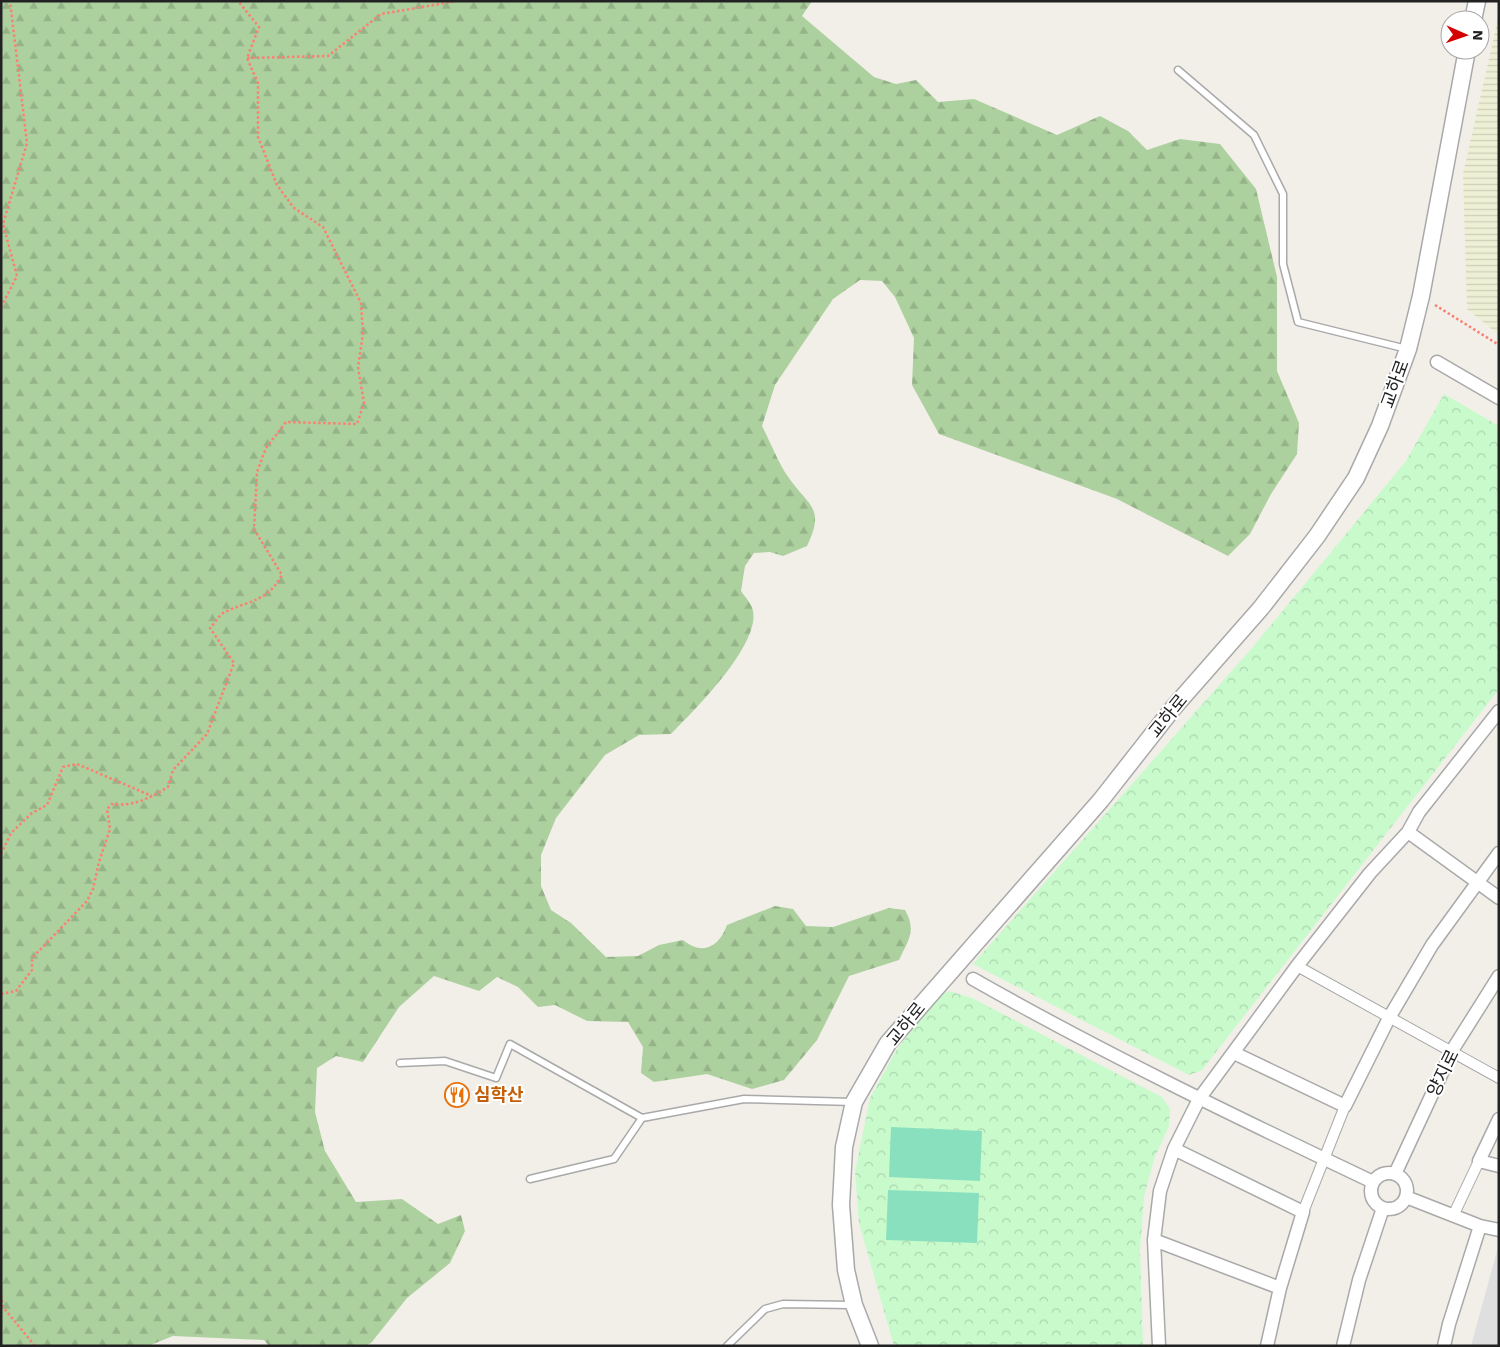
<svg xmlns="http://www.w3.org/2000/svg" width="1500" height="1347" font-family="'Work Sans','Noto Sans KR',sans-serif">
<defs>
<pattern id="farmland-rules" width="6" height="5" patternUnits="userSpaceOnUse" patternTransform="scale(1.25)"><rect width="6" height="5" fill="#eef0d5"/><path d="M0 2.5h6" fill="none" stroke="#ccceb7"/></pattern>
<pattern id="forest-firs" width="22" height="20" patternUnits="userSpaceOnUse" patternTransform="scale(1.25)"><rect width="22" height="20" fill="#add19e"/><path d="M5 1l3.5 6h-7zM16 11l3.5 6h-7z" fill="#95b388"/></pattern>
<pattern id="park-crowns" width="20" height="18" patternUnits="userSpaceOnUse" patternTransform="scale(1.25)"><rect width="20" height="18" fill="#c8facc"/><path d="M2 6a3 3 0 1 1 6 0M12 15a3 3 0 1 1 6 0" fill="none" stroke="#acd6af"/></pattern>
</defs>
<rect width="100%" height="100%" fill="#f2efe9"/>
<path fill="#e0dfdf" d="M 1497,1251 L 1499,1346 L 1471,1346 Z"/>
<path fill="url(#farmland-rules)" d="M 1499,14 L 1499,335 L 1467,309 L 1463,174 Z"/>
<path fill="url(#forest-firs)" d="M 1,1 L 812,1 L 802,16 L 874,77 L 896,84 L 916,80 L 938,102 L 974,99 L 1057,135 L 1100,116 L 1128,131 L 1147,150 L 1180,139 L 1220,144 L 1256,189 L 1277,277 L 1277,371 L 1299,423 L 1297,454 L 1271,494 L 1250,534 L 1228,556 L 1117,499 L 939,434 L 912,385 L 914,338 L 895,297 L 882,281 L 860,280 L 833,299 L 775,385 L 762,426 C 771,443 778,463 789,478 C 808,506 826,507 807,546 L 783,556 L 770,552 L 754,553 L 745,566 L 741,591 C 745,597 752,604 753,611 C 760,645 694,711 671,734 L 639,735 L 605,755 L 556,818 L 541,855 L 541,886 L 551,910 L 571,923 L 606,957 L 638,956 L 659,945 L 683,940 C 703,956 719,947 727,925 L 775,906 L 793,909 L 806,926 L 833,927 L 889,908 L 905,910 C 917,931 908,940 899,960 L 849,976 L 817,1040 L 784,1080 L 752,1089 L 707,1074 L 654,1082 L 641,1073 L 643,1047 L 628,1022 L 587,1021 L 555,1005 L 538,1007 L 518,987 L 497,977 L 479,991 L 434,976 L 399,1007 L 363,1062 L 336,1056 L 317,1068 L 315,1112 L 325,1151 L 356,1202 L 402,1199 L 438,1224 L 461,1215 L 465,1231 L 450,1263 L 407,1298 L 371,1343 L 365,1346 L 269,1346 L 264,1340 L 173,1336 L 148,1346 L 1,1346 Z"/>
<path fill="url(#park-crowns)" d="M 1444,394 L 1499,426 L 1499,689 L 1202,1070 L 1189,1075 L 973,964 L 1252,648 L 1406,461 Z
M 949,991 L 972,998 L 1162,1097 L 1170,1109 L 1169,1126 L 1154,1159 L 1144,1197 L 1140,1250 L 1143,1346 L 894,1346 L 859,1223 L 855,1172 L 870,1098 L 897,1049 L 939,996 Z"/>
<path fill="#88e0be" d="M 891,1127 L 982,1131 L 980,1181 L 889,1177 Z
M 888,1190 L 979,1193 L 977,1243 L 886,1240 Z"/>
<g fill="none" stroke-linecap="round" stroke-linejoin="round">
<defs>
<path id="service" d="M 1178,70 L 1254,135 L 1283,194 L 1283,264 L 1298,322 L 1407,349
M 400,1063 L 445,1061 L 496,1078 L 510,1044 L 642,1118 L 744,1099 L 853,1102
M 530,1179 L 614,1159 L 642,1118
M 727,1346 L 765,1309 L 783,1304 L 852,1305"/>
<path id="pedestrian" d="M 1297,966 L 1499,1078
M 1303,1212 L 1345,1106
M 1453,1216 L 1479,1161"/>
<path id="minor" d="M 1437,362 L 1499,398
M 1408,832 L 1499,898
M 973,979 C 1103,1053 1238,1118 1373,1182
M 1234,1053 L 1345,1106 L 1389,1018 L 1432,945 L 1499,853
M 1499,1119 L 1479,1161 L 1499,1166
M 1174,1149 L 1303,1212 L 1280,1288 L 1267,1346
M1371 1191a18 18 0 1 1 36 0a18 18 0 1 1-36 0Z
M 1395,1174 L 1453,1049 L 1499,976
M 1406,1197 L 1480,1226 L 1499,1230
M 1154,1240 L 1280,1288
M 1159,1346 L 1154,1240 L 1160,1191 L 1174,1149 L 1199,1099 L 1297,966 L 1370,873 L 1408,832 L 1419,812 L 1499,711
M 1343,1346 L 1359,1280 L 1383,1208
M 1444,1346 L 1449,1324 L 1480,1226"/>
<path id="tertiary" d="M 1473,20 L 1477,1
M 870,1346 L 854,1305 L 846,1270 L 841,1205 L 844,1147 L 854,1102 L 888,1043 L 1101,800 L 1174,707 L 1261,608 L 1317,536 L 1356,478 L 1380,426 L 1408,349 L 1421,296 L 1467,50"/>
</defs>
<use href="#service" stroke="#a9a9a9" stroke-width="9"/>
<use href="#pedestrian" stroke="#a9a9a9" stroke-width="12"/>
<use href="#minor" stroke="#a9a9a9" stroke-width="15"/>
<use href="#tertiary" stroke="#a9a9a9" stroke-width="19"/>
<path stroke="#fa8072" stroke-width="2.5" stroke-dasharray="2.5 2.5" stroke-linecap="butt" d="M 247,58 L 328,56 L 381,14 L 457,1
M 1435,305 L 1499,345
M 1,307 L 17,276 L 3,224 L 27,143 L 10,1
M 1,854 L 11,833 L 32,813 L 47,805 L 63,767 L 77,764 L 152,796
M 1,994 L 16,991 L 32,970 L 32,958 L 87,901 L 93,889 L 99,862 L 110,829 L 107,809 L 112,804 C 133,807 150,798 168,787 L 173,770 L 207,734 L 234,663 L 210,628 C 215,623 220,613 227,611 C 252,600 267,601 282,575 L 254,529 L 257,472 L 266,448 L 286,422 L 357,424 L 364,403 L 358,367 L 363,334 L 361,303 L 323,227 L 294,208 L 277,185 L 258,137 L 258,83 L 247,58 L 259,27 L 238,1
M 1,1295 L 3,1307 L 35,1346"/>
<use href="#service" stroke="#fff" stroke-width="6"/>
<use href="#pedestrian" stroke="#fff" stroke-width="10"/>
<use href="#minor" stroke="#fff" stroke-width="12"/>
<use href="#tertiary" stroke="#fff" stroke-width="16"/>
</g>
<defs>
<symbol id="restaurant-ring" viewBox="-11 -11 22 22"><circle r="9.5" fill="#fff" stroke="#e8710a" stroke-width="1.5"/><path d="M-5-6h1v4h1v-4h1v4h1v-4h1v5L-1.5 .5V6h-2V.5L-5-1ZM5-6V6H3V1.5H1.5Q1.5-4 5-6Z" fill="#e8710a"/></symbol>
</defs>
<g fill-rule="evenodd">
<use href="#restaurant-ring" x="443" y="1081" width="28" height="28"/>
</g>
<g text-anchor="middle" stroke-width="4" stroke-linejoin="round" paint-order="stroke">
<g font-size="18" fill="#222" stroke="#fff">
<text transform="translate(1395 384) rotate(-70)" y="6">교하로</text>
<text transform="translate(1168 716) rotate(-51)" y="6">교하로</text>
<text transform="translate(906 1024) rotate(-51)" y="6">교하로</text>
<text transform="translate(1443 1073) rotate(-64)" y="6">양지로</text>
</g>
<g font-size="18" font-weight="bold" fill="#c56008" stroke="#fff" text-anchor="start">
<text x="474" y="1101">심학산</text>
</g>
</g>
<rect width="1500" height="1347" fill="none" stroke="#222222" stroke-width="5"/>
<g transform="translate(1465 35) rotate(92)"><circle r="24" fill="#ffffff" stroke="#a7a7a7"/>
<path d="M0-4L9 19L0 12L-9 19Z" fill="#d40000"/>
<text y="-8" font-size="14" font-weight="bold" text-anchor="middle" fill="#222222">N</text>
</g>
</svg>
